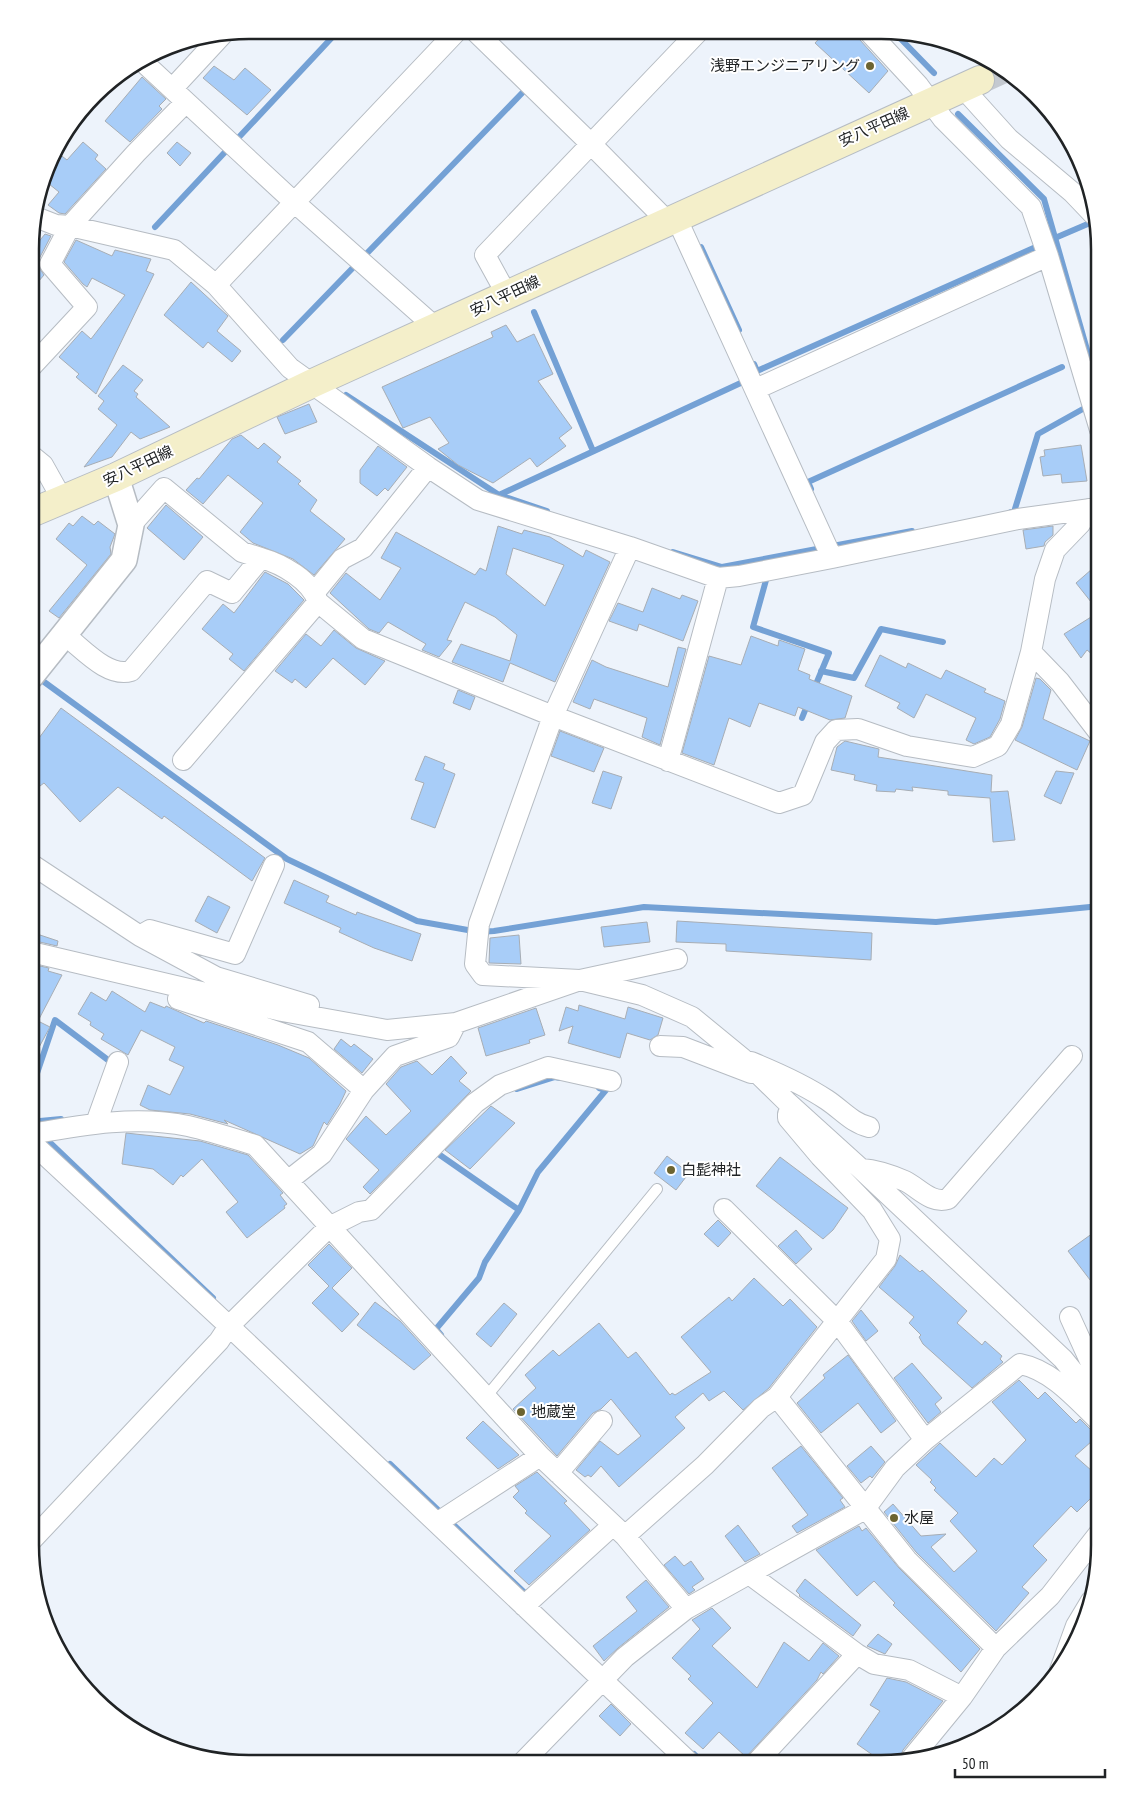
<svg xmlns="http://www.w3.org/2000/svg" width="1130" height="1794" font-family="'PT Sans Narrow','Noto Sans JP',sans-serif">
<rect width="100%" height="100%" fill="#edf3fb"/>
<g fill="none" stroke-linecap="round" stroke-linejoin="round">
<path stroke="#74a1d5" stroke-width="6" d="M 894,32 L 934,73
M 958,114 L 1044,199 L 1096,381
M 155,227 L 339,30
M 1055,238 L 1090,223
M 701,247 L 739,330
M 534,312 L 593,451
M 283,340 L 525,90
M 754,364 L 757,371 L 1038,246
M 346,395 L 499,495 L 547,511
M 811,489 L 808,482 L 1062,367
M 499,495 L 745,381
M 1011,512 L 1014,512 L 1038,434 L 1090,405
M 673,552 L 722,567 L 912,531
M 768,573 L 753,627 L 829,653 L 814,689
M 821,671 L 854,678 L 881,629 L 943,642
M 36,676 L 287,859 L 417,921 L 479,932 L 494,931 L 644,907 L 936,922 L 1100,906
M 802,718 L 808,703
M 517,1089 L 555,1077 L 560,1078
M 31,1091 L 55,1020 L 112,1063
M 31,1120 L 40,1121 L 61,1119
M 43,1136 L 213,1298
M 437,1153 L 519,1210
M 441,1335 L 436,1329 L 479,1278 L 485,1262 L 519,1210 L 538,1172 L 606,1090 L 599,1088
M 390,1464 L 529,1597
M 694,1754 L 704,1764"/>
</g>
<path fill="#a8cdf8" stroke="#a7adb4" fill-rule="evenodd" d="M 825,32 L 857,32 L 860,40 L 888,71 L 869,93 L 815,43 Z
M 214,66 L 234,80 L 245,68 L 271,90 L 247,115 L 203,78 Z
M 142,77 L 166,99 L 159,106 L 162,109 L 130,142 L 105,121 Z
M 83,142 L 98,155 L 95,159 L 106,169 L 65,214 L 59,213 L 48,205 L 59,192 L 44,180 L 53,152 L 54,150 L 67,160 Z
M 177,142 L 191,153 L 180,166 L 167,153 Z
M 45,234 L 51,236 L 39,259 L 38,266 L 44,275 L 32,289 L 32,250 Z
M 76,240 L 112,256 L 115,250 L 151,259 L 146,271 L 154,274 L 96,394 L 76,377 L 79,374 L 59,357 L 82,331 L 91,339 L 125,295 L 92,278 L 87,287 L 83,284 L 64,262 Z
M 191,282 L 228,316 L 217,331 L 241,351 L 232,362 L 208,342 L 203,348 L 164,315 Z
M 506,325 L 517,342 L 534,334 L 553,374 L 538,381 L 572,428 L 559,438 L 566,446 L 537,467 L 530,458 L 493,483 L 458,465 L 438,449 L 449,443 L 430,417 L 403,428 L 382,387 L 493,337 L 491,332 Z
M 123,365 L 143,380 L 134,391 L 138,394 L 136,397 L 170,427 L 140,439 L 131,432 L 112,457 L 84,467 L 117,425 L 98,409 L 104,401 L 98,396 Z
M 309,404 L 317,422 L 285,434 L 277,417 Z
M 241,435 L 258,449 L 264,443 L 281,457 L 277,462 L 301,481 L 298,484 L 317,500 L 310,511 L 345,539 L 314,575 L 293,559 L 253,543 L 240,532 L 263,503 L 228,475 L 203,504 L 186,490 L 197,478 L 199,479 L 232,439 Z
M 1081,445 L 1087,481 L 1062,483 L 1061,474 L 1043,476 L 1040,457 L 1045,456 L 1044,450 Z
M 378,446 L 407,467 L 388,491 L 385,488 L 377,496 L 360,483 L 360,470 Z
M 166,505 L 203,537 L 184,560 L 147,528 Z
M 82,516 L 94,525 L 98,521 L 115,534 L 110,547 L 111,554 L 59,618 L 49,611 L 87,565 L 56,539 L 69,523 L 73,526 Z
M 498,526 L 522,534 L 524,530 L 550,537 L 583,557 L 586,550 L 610,562 L 555,682 L 510,663 L 503,682 L 452,662 L 461,644 L 510,661 L 517,635 L 495,617 L 465,602 L 447,640 L 452,641 L 439,657 L 422,650 L 426,644 L 388,622 L 379,633 L 369,629 L 330,593 L 346,573 L 380,600 L 401,568 L 381,558 L 396,532 L 475,575 L 480,568 L 486,571 ZM 513,548 L 564,565 L 545,606 L 506,574 Z
M 1053,526 L 1053,535 L 1045,542 L 1044,546 L 1026,549 L 1023,530 Z
M 1100,562 L 1100,661 L 1087,650 L 1081,658 L 1064,634 L 1099,612 L 1076,583 Z
M 265,572 L 288,584 L 304,600 L 244,671 L 229,659 L 233,654 L 202,629 L 223,604 L 234,613 Z
M 652,588 L 680,599 L 682,595 L 698,601 L 683,641 L 639,624 L 637,631 L 609,621 L 618,603 L 643,612 Z
M 334,630 L 356,648 L 385,661 L 365,685 L 333,658 L 306,688 L 295,679 L 292,683 L 275,671 L 306,634 L 321,646 Z
M 751,636 L 778,646 L 779,640 L 805,649 L 798,670 L 810,675 L 809,679 L 852,696 L 845,718 L 830,720 L 798,707 L 795,716 L 759,703 L 750,727 L 729,718 L 714,765 L 682,753 L 709,656 L 741,665 Z
M 678,647 L 686,649 L 660,745 L 642,737 L 647,718 L 594,699 L 590,709 L 573,702 L 592,660 L 606,667 L 668,687 Z
M 880,655 L 906,668 L 908,663 L 941,679 L 946,670 L 986,689 L 984,692 L 1005,701 L 1000,719 L 990,737 L 974,744 L 966,740 L 976,718 L 926,694 L 914,718 L 897,708 L 900,703 L 865,686 Z
M 1036,678 L 1040,679 L 1051,690 L 1043,719 L 1090,741 L 1077,770 L 1015,740 L 1022,727 Z
M 458,690 L 475,697 L 470,710 L 453,703 Z
M 61,708 L 265,858 L 252,881 L 164,816 L 162,819 L 118,787 L 80,822 L 44,783 L 40,786 L 31,776 L 31,749 Z
M 560,731 L 604,748 L 594,772 L 551,756 Z
M 845,741 L 879,749 L 878,757 L 992,775 L 991,792 L 1008,791 L 1015,840 L 993,842 L 990,798 L 948,795 L 948,791 L 912,787 L 913,791 L 896,789 L 895,792 L 876,791 L 877,785 L 854,780 L 855,775 L 831,770 L 837,747 Z
M 425,756 L 445,764 L 443,769 L 455,774 L 435,828 L 411,819 L 424,783 L 415,780 Z
M 603,771 L 622,777 L 611,809 L 592,803 Z
M 1056,771 L 1074,773 L 1061,804 L 1044,796 Z
M 294,880 L 329,896 L 326,902 L 356,915 L 357,912 L 421,934 L 412,961 L 374,948 L 339,932 L 341,928 L 284,903 Z
M 208,896 L 230,907 L 217,933 L 195,921 Z
M 677,921 L 872,933 L 871,960 L 726,951 L 726,944 L 676,942 Z
M 647,922 L 650,942 L 604,947 L 601,927 Z
M 31,932 L 58,941 L 57,946 L 31,940 Z
M 519,935 L 521,964 L 489,963 L 490,938 Z
M 31,964 L 49,968 L 48,971 L 62,975 L 38,1021 L 50,1027 L 31,1062 Z
M 112,991 L 145,1012 L 150,1002 L 165,1008 L 166,1006 L 204,1023 L 206,1021 L 278,1045 L 309,1058 L 346,1091 L 340,1104 L 327,1125 L 324,1122 L 313,1146 L 300,1154 L 224,1120 L 228,1124 L 190,1114 L 150,1110 L 140,1105 L 148,1085 L 170,1095 L 184,1067 L 169,1060 L 175,1047 L 141,1030 L 128,1055 L 101,1039 L 104,1034 L 90,1025 L 91,1022 L 78,1014 L 91,992 L 106,1001 Z
M 579,1005 L 625,1019 L 628,1007 L 663,1018 L 658,1035 L 650,1040 L 627,1033 L 620,1058 L 568,1043 L 573,1026 L 559,1031 L 566,1007 L 578,1011 Z
M 536,1008 L 545,1035 L 529,1040 L 530,1043 L 486,1056 L 478,1028 Z
M 341,1039 L 351,1047 L 354,1044 L 373,1059 L 362,1073 L 334,1049 Z
M 451,1056 L 467,1073 L 459,1081 L 471,1091 L 370,1194 L 363,1187 L 379,1170 L 346,1139 L 366,1116 L 386,1135 L 411,1111 L 386,1084 L 401,1067 L 417,1061 L 432,1075 Z
M 491,1106 L 515,1123 L 470,1169 L 445,1150 Z
M 126,1133 L 200,1141 L 248,1155 L 283,1193 L 280,1195 L 287,1204 L 284,1206 L 285,1208 L 247,1238 L 226,1212 L 238,1202 L 202,1159 L 183,1177 L 181,1175 L 173,1185 L 153,1169 L 122,1164 Z
M 667,1156 L 689,1173 L 676,1190 L 654,1173 Z
M 780,1157 L 848,1208 L 833,1230 L 823,1239 L 756,1186 Z
M 718,1220 L 731,1233 L 718,1247 L 704,1234 Z
M 1100,1228 L 1100,1293 L 1068,1251 Z
M 796,1230 L 812,1249 L 796,1264 L 778,1246 Z
M 329,1244 L 352,1268 L 332,1288 L 359,1314 L 342,1332 L 312,1303 L 329,1286 L 308,1265 Z
M 900,1255 L 920,1272 L 922,1270 L 967,1311 L 957,1323 L 982,1345 L 985,1341 L 1002,1356 L 1000,1359 L 1003,1362 L 972,1388 L 923,1344 L 919,1337 L 921,1335 L 909,1323 L 914,1317 L 879,1287 L 895,1266 Z
M 754,1278 L 783,1306 L 790,1299 L 817,1327 L 769,1388 L 743,1410 L 724,1391 L 709,1401 L 703,1393 L 675,1417 L 685,1428 L 619,1487 L 601,1466 L 591,1477 L 588,1475 L 585,1477 L 576,1470 L 600,1441 L 618,1455 L 641,1436 L 611,1399 L 601,1409 L 593,1413 L 557,1456 L 513,1409 L 536,1388 L 525,1375 L 553,1350 L 559,1356 L 599,1323 L 628,1358 L 636,1352 L 670,1395 L 672,1393 L 675,1395 L 711,1372 L 681,1337 L 729,1297 L 732,1301 Z
M 375,1302 L 400,1321 L 431,1355 L 414,1370 L 357,1325 Z
M 504,1303 L 517,1314 L 491,1347 L 476,1334 Z
M 861,1310 L 878,1331 L 866,1341 L 852,1321 Z
M 848,1355 L 896,1421 L 881,1433 L 858,1403 L 821,1433 L 797,1403 L 825,1378 L 823,1375 Z
M 912,1363 L 942,1398 L 935,1404 L 941,1412 L 928,1423 L 894,1378 Z
M 1019,1380 L 1038,1399 L 1045,1392 L 1076,1423 L 1080,1419 L 1092,1431 L 1100,1434 L 1075,1456 L 1100,1478 L 1100,1489 L 1077,1512 L 1071,1506 L 1033,1546 L 1047,1560 L 1022,1587 L 1029,1593 L 996,1631 L 916,1552 L 884,1512 L 893,1504 L 921,1536 L 946,1534 L 931,1547 L 954,1572 L 977,1551 L 950,1521 L 958,1513 L 934,1490 L 936,1488 L 930,1482 L 932,1480 L 916,1465 L 940,1443 L 976,1477 L 994,1458 L 1002,1465 L 1026,1440 L 992,1402 Z
M 483,1421 L 519,1455 L 498,1469 L 466,1438 Z
M 801,1446 L 843,1498 L 840,1500 L 845,1507 L 797,1533 L 792,1526 L 808,1515 L 772,1468 Z
M 871,1446 L 885,1462 L 872,1478 L 870,1476 L 861,1483 L 847,1466 Z
M 537,1472 L 567,1501 L 564,1503 L 590,1530 L 529,1585 L 514,1571 L 551,1536 L 525,1513 L 527,1511 L 513,1497 L 519,1491 L 515,1486 Z
M 738,1525 L 760,1554 L 745,1562 L 725,1536 Z
M 859,1526 L 862,1531 L 866,1528 L 899,1568 L 980,1649 L 961,1672 L 893,1605 L 895,1603 L 874,1581 L 857,1596 L 816,1550 Z
M 675,1556 L 684,1566 L 691,1561 L 704,1579 L 692,1587 L 695,1590 L 689,1594 L 664,1565 Z
M 805,1579 L 861,1625 L 853,1636 L 799,1596 L 800,1595 L 796,1591 Z
M 646,1580 L 669,1607 L 618,1648 L 604,1661 L 593,1646 L 637,1611 L 626,1597 Z
M 712,1608 L 731,1628 L 712,1646 L 757,1688 L 784,1642 L 809,1661 L 823,1643 L 839,1656 L 823,1674 L 821,1672 L 817,1680 L 746,1757 L 719,1732 L 703,1749 L 685,1733 L 713,1703 L 688,1679 L 691,1676 L 672,1658 L 700,1629 L 692,1620 Z
M 878,1634 L 892,1644 L 885,1654 L 867,1646 Z
M 887,1678 L 906,1682 L 943,1701 L 903,1750 L 899,1760 L 884,1763 L 857,1744 L 880,1711 L 870,1705 Z
M 611,1704 L 631,1724 L 620,1736 L 599,1716 Z"/>
<g fill="none" stroke-linecap="round" stroke-linejoin="round">
<path stroke="#c4c9d0" stroke-width="28" stroke-dasharray="28 14" stroke-linecap="butt" d="M 980,80 L 1004,69"/>
<defs>
<path id="service" d="M 486,1397 L 657,1189"/>
<path id="minor" d="M 475,31 L 591,144 L 667,221
M 869,32 L 918,85 L 943,119 L 1031,207 L 1048,256 L 1100,430
M 142,61 L 294,202 L 435,327
M 963,88 L 1009,139 L 1072,192 L 1093,214
M 172,89 L 222,35
M 186,102 L 136,153 L 70,226 L 174,250 L 216,285 L 290,368 L 428,467 L 478,500 L 630,547 L 718,578 L 739,576 L 832,558 L 1018,519 L 1098,508
M 676,217 L 832,558
M 216,285 L 457,31
M 507,295 L 485,255 L 699,31
M 32,366 L 87,307 L 50,264 L 70,226 L 56,225 L 33,216
M 756,389 L 1048,256
M 32,456 L 43,465 L 62,499
M 131,525 L 164,488 L 242,552 L 261,558
M 630,547 L 553,716 L 479,924 L 475,964 L 483,975 L 580,980 L 677,959
M 315,592 L 342,559 L 363,548 L 428,467
M 66,636 C 83,649 108,678 131,671 L 207,581 L 232,593 L 261,558 C 282,564 311,580 318,602 L 363,639 L 553,716 L 779,803 L 803,795 L 825,742 L 836,730 L 858,729 L 907,746 L 973,757 L 998,746 L 1011,724 L 1031,652 L 1045,579 L 1055,550 L 1080,524 L 1089,509
M 1031,652 L 1060,682 L 1100,734
M 183,760 L 318,602
M 668,761 L 718,578
M 31,864 L 140,936 L 216,977 L 309,1005
M 143,934 L 150,930 L 235,954 L 274,865
M 31,952 L 282,1011 L 387,1030 L 456,1023 L 580,980 L 642,995 L 692,1017 L 742,1058 L 787,1102 L 861,1169 L 1063,1359 L 1100,1405
M 178,999 L 308,1042 L 364,1090
M 660,1046 L 683,1047 L 751,1073
M 751,1062 C 778,1073 803,1084 827,1100 C 842,1110 852,1123 869,1127
M 96,1123 L 118,1062
M 31,1134 C 82,1125 136,1115 188,1126 C 210,1131 232,1138 255,1145 L 540,1456 L 625,1536 L 686,1609
M 31,1142 L 229,1326 L 690,1763
M 862,1169 C 877,1170 891,1175 905,1181 C 919,1188 931,1204 948,1199 L 1072,1056
M 289,1180 L 322,1154 L 364,1090 L 395,1056 L 449,1037 L 456,1023
M 724,1209 L 837,1321 L 925,1440
M 1070,1317 L 1100,1383
M 777,1397 L 907,1560 L 996,1648
M 558,1473 L 602,1421
M 437,1523 L 540,1456
M 625,1536 L 705,1465 L 761,1408 L 777,1397 L 886,1259 L 890,1239 L 872,1210 L 820,1156 L 788,1118 L 788,1114
M 30,1542 L 219,1341 L 229,1326 L 329,1227 L 359,1212 L 371,1210 L 475,1103 L 500,1085 L 548,1067 L 611,1081
M 749,1574 L 857,1654 L 874,1664 L 909,1670 L 962,1697
M 524,1606 L 613,1525
M 1060,1670 L 1076,1626 L 1091,1601
M 912,1758 L 962,1697 L 996,1648 L 1050,1596 L 1100,1532
M 522,1763 L 625,1657 L 686,1609 L 865,1509 L 895,1468 L 925,1440 L 1020,1364 C 1052,1370 1077,1400 1100,1422
M 755,1764 L 857,1654"/>
<path id="tertiary" d="M 31,676 L 124,560 L 131,525 L 116,477"/>
<path id="secondary" d="M 31,513 L 116,477 L 311,384 L 980,80"/>
</defs>
<use href="#service" stroke="#b6bcc3" stroke-width="12"/>
<use href="#minor" stroke="#b6bcc3" stroke-width="22"/>
<use href="#tertiary" stroke="#b6bcc3" stroke-width="28"/>
<use href="#secondary" stroke="#b6bcc3" stroke-width="30"/>
<use href="#service" stroke="#fff" stroke-width="10"/>
<use href="#minor" stroke="#fff" stroke-width="20"/>
<use href="#tertiary" stroke="#fff" stroke-width="25"/>
<use href="#secondary" stroke="#f4efca" stroke-width="28"/>
</g>
<g fill="#6c6431" stroke="#fff" stroke-width="2">
<circle cx="870" cy="66" r="5"/>
<circle cx="671" cy="1170" r="5"/>
<circle cx="521" cy="1412" r="5"/>
<circle cx="894" cy="1518" r="5"/>
</g>
<g text-anchor="middle" stroke-width="4" stroke-linejoin="round" paint-order="stroke">
<g font-size="15" fill="#202325" stroke="#fff" text-anchor="start">
<text x="860" y="71" text-anchor="end">浅野エンジニアリング</text>
<text x="681" y="1175">白髭神社</text>
<text x="531" y="1417">地蔵堂</text>
<text x="904" y="1523">水屋</text>
</g>
<g font-size="15" fill="#202325" stroke="#fff">
<text transform="translate(874 127) rotate(-24)" y="5">安八平田線</text>
<text transform="translate(505 296) rotate(-25)" y="5">安八平田線</text>
<text transform="translate(138 466) rotate(-25)" y="5">安八平田線</text>
</g>
</g>
<path d="M0 0H1130V1794H0ZM249 39H881A210 210 0 0 1 1091 249V1545A210 210 0 0 1 881 1755H249A210 210 0 0 1 39 1545V249A210 210 0 0 1 249 39Z" fill="#fff" fill-rule="evenodd"/>
<path fill="none" stroke="#202325" stroke-width="2.5" d="M249 39H881A210 210 0 0 1 1091 249V1545A210 210 0 0 1 881 1755H249A210 210 0 0 1 39 1545V249A210 210 0 0 1 249 39Z"/>
<path d="M955 1769v8h150v-8" fill="none" stroke="#202325" stroke-width="2.5"/>
<text x="962" y="1769" font-size="15" fill="#202325" stroke="#ffffff" stroke-width="4" paint-order="stroke">50 m</text>
</svg>
